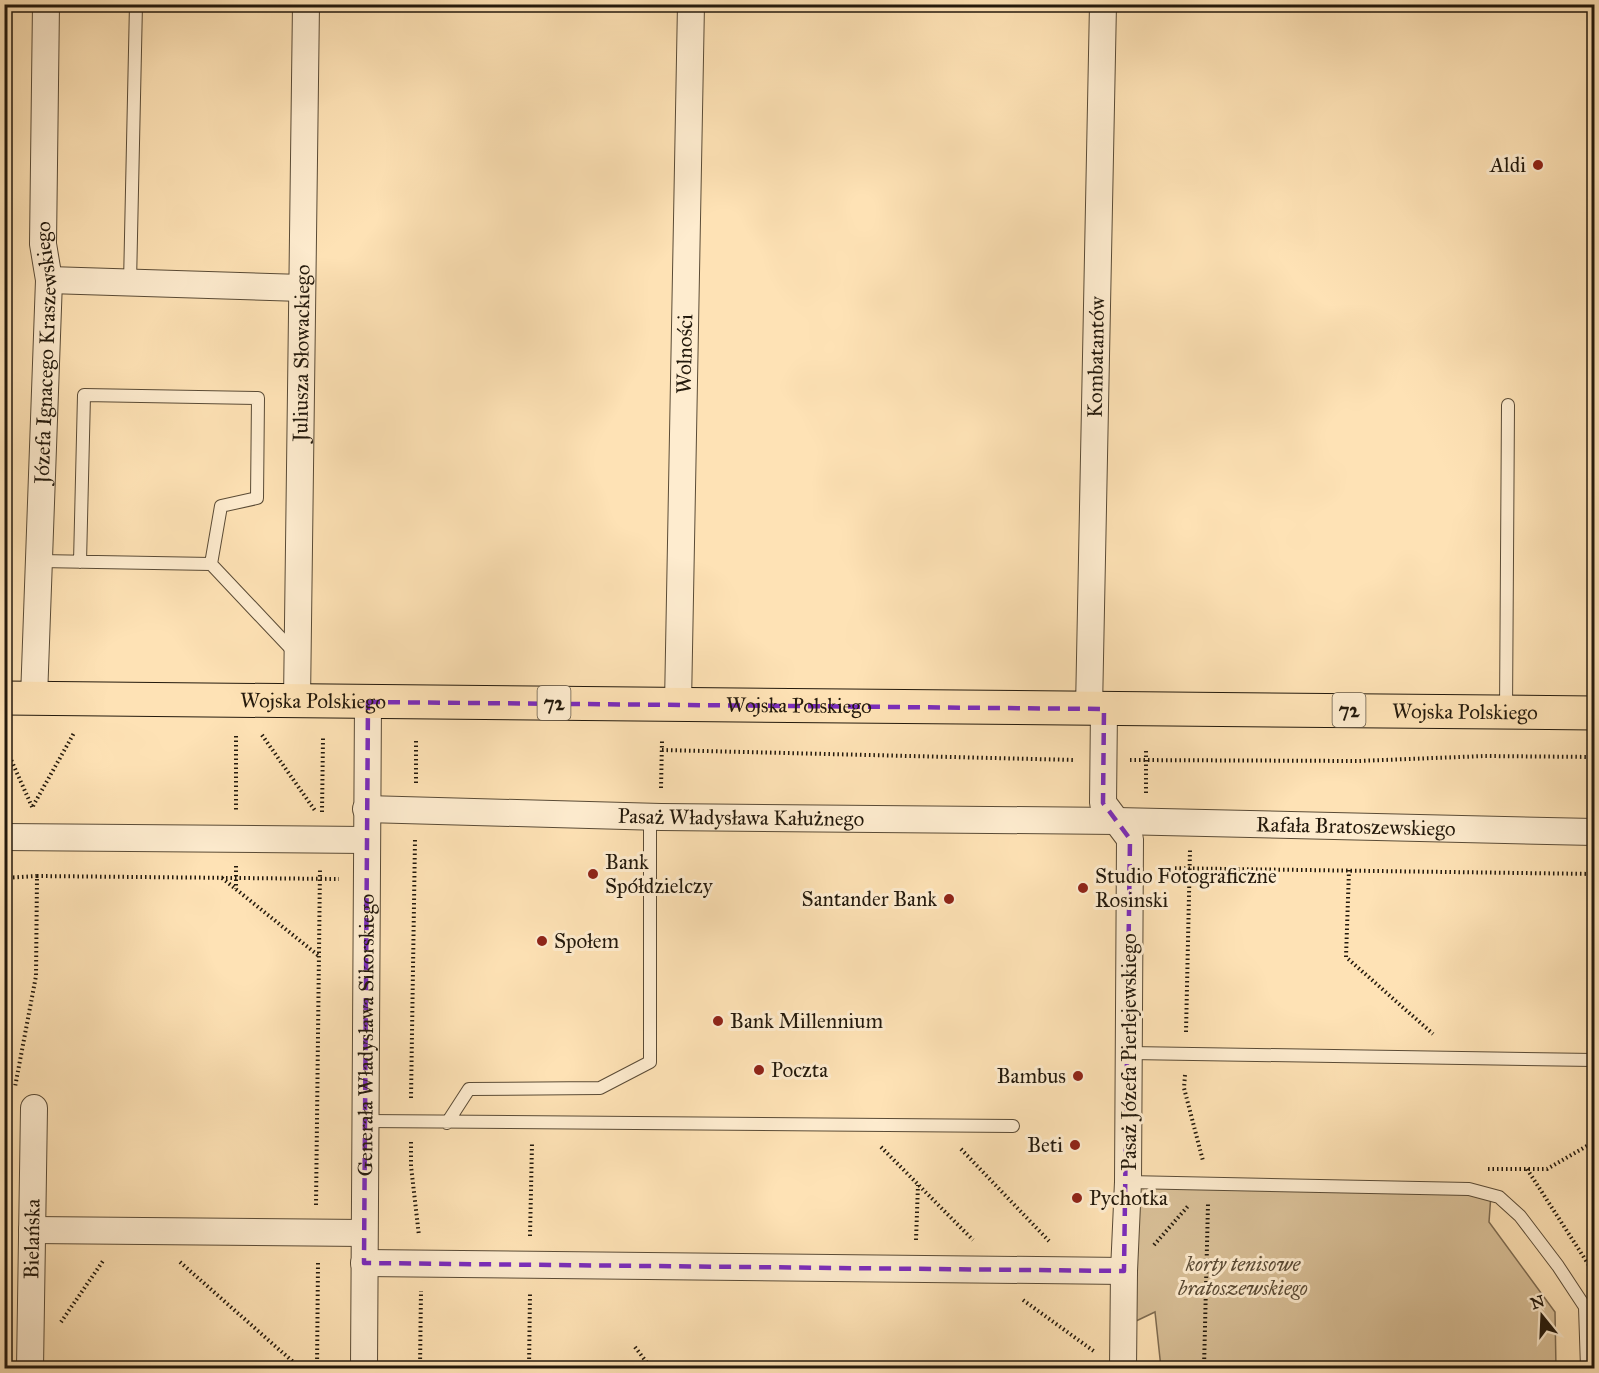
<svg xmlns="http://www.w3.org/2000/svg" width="1599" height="1373" font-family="'IM FELL Great Primer',serif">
<rect width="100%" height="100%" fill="#fee2b5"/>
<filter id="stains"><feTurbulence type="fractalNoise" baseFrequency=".00333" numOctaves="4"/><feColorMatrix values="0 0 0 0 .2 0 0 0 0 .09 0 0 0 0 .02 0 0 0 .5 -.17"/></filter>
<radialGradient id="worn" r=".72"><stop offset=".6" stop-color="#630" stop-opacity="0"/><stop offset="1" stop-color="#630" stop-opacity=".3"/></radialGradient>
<path fill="#d9c098" stroke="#7e6c52" stroke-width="1.5" d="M 1139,1186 L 1491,1194 L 1489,1222 L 1555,1312 L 1556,1368 L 1161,1368 L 1155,1312 L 1134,1322 Z"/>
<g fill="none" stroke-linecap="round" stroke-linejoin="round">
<defs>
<path id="service" d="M 130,283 L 136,4
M 40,561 L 211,564 L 295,653
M 80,562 L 84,395 L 258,398 L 257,498 L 221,506 L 211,564
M 1506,711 L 1508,405
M 1130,1053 L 1594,1060
M 365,1121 L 1013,1126
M 447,1123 L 469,1089 L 600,1088 L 650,1062 L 650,816
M 1128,1182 L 1469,1189 L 1499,1197 L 1520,1216 L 1558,1266 L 1585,1307 L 1587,1368"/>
<g id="minor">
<path d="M 49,280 L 302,288"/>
<path id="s1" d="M 34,698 L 49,280 L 43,244 L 46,4"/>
<path id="s2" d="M 297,701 L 306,4"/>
<path id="s3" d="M 678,704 L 691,4"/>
<path id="s4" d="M 1089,709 L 1103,4"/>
<path d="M 1104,709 L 1103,803 L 1130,839 L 1128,1182 L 1124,1271 L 1123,1368"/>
<path id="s5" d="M 366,809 L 661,817 L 1117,821 L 1594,832"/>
<path d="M 4,837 L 366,840"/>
<path d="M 32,1230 L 364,1233"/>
<path d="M 364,1263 L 1124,1271"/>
<path id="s6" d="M 30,1368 L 34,1108"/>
<path id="s7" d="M 364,1368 L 368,702"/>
</g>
<g id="primary">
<path id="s8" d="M 4,698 L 1594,713"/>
</g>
</defs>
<use href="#service" stroke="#5a4b36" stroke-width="14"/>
<use href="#minor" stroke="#5a4b36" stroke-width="28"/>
<use href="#primary" stroke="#23190c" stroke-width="35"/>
<path stroke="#23190c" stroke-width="4" stroke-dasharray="1.5 3" stroke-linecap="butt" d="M 262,735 L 316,812
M 236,736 L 236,810
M 4,744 L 33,809
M 662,750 L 1075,760
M 1130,760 L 1358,761 L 1485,756 L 1594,757
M 416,783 L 416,739
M 661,788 L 662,741
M 1146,793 L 1146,751
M 33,806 L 74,733
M 322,812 L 323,738
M 236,866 L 236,889
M 1157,868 L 1594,874
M 1349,870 L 1346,957 L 1433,1034
M 37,876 L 339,879
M 4,878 L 37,876 L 36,976 L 15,1087
M 222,878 L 319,956
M 1186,1032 L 1190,850
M 1185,1075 L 1184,1088 L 1203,1161
M 411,1098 L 415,839
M 411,1142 L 411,1166 L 419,1236
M 881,1147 L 973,1240
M 961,1149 L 1049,1241
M 1488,1169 L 1547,1169 L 1594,1142
M 1527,1169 L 1594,1273
M 316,1205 L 320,868
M 530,1236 L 532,1144
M 916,1240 L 918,1185
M 1154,1245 L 1189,1205
M 180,1262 L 300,1368
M 1023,1300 L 1095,1352
M 61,1322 L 103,1261
M 635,1347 L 651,1368
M 317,1368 L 318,1263
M 420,1368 L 421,1291
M 529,1368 L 530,1294
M 1204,1368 L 1208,1204"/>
<use href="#service" stroke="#feeccf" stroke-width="12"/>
<use href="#minor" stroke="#feeccf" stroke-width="26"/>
<use href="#primary" stroke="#fee2b5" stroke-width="33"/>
</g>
<path fill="none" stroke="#7b2cbf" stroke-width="4.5" stroke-dasharray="12 8" stroke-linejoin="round" d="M 368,702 L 1104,709 L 1103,803 L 1130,839 L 1124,1271 L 364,1263 Z"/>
<g fill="#8f2418" stroke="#feeccf" stroke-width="2">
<circle cx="1538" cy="165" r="6"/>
<circle cx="593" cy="874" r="6"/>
<circle cx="1083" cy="888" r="6"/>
<circle cx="949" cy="899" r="6"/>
<circle cx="542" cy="941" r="6"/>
<circle cx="718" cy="1021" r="6"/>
<circle cx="759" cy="1070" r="6"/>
<circle cx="1078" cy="1076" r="6"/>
<circle cx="1075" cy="1145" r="6"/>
<circle cx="1077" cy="1198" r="6"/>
</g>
<g text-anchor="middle" stroke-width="6" stroke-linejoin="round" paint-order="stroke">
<g fill="#feeccf" stroke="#655846" stroke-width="1.5">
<rect x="537.5" y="686" width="33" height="34" rx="4.5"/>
<rect x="1332.5" y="693" width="33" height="34" rx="4.5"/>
</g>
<g font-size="20" font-weight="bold" fill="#23190c">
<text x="554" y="710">72</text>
<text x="1349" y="717">72</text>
</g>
<g font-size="21" fill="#23190c" stroke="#feeccf" text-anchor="start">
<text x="1526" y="172" text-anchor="end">Aldi</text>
<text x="605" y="869">Bank<tspan x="605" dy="24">Spółdzielczy</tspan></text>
<text x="1095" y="883">Studio Fotograficzne<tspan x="1095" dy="24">Rosinski</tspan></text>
<text x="937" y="906" text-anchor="end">Santander Bank</text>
<text x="554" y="948">Społem</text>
<text x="730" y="1028">Bank Millennium</text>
<text x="771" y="1077">Poczta</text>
<text x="1066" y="1083" text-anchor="end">Bambus</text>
<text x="1063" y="1152" text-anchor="end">Beti</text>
<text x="1089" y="1205">Pychotka</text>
</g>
<g font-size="21" fill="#23190c" stroke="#feeccf">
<text dy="7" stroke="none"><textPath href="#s1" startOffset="346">Józefa Ignacego Kraszewskiego</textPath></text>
<text dy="7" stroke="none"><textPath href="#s2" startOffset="348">Juliusza Słowackiego</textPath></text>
<text dy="7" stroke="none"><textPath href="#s3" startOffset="350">Wolności</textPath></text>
<text dy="7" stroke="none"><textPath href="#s4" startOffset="352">Kombatantów</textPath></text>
<text dy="7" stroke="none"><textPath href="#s8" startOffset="309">Wojska Polskiego</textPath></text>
<text dy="7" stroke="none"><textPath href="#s8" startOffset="795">Wojska Polskiego</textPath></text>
<text dy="7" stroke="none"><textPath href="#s8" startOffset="1461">Wojska Polskiego</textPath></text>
<text dy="7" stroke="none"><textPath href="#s5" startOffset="375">Pasaż Władysława Kałużnego</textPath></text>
<text dy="7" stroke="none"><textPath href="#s5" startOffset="990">Rafała Bratoszewskiego</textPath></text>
<text dy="7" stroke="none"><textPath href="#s7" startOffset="333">Generała Władysława Sikorskiego</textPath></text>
<text transform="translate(1129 1052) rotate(-90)" y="7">Pasaż Józefa Pierlejewskiego</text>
<text dy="7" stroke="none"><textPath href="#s6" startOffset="129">Bielańska</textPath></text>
</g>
<g font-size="21" font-style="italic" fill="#5a4b36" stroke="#feeccf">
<text x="1243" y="1271">korty tenisowe<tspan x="1243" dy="24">bratoszewskiego</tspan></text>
</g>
</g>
<rect width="1599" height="1373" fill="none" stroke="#fee2b5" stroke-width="24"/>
<rect x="6" y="6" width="1587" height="1361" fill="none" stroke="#23190c" stroke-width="3"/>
<rect x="12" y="12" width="1575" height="1349" fill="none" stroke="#23190c" stroke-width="1.5"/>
<g transform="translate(1542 1316) rotate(342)" stroke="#feeccf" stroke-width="4.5" paint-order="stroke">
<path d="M0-4.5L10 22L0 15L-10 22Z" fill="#23190c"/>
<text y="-9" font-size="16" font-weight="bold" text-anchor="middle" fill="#23190c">N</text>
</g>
<rect width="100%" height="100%" filter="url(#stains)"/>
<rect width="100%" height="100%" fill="url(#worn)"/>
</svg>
